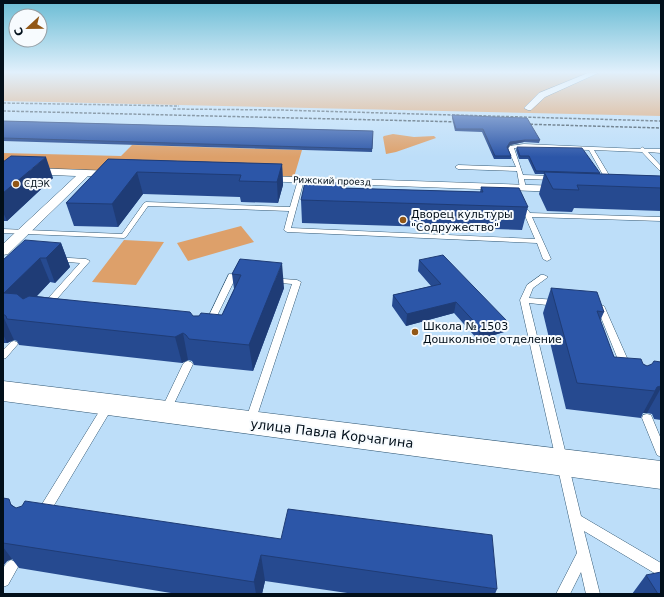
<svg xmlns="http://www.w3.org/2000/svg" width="664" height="597" font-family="'DejaVu Sans',sans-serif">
<rect width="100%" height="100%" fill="#bddef9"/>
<path fill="#dda06a" d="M 3,73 L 661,73 L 661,116 L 3,101 Z
M 393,134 L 414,137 L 434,136 L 436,138 L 396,152 L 386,154 L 383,137 L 384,136 Z
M 132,145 L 302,150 L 294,177 L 3,168 L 3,153 L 121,156 Z
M 241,226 L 254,242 L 188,261 L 177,243 Z
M 124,240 L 164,242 L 136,285 L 92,282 Z"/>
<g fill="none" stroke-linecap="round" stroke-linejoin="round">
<defs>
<path id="lane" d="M 524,144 L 640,149 L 642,147 L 645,149 L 661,149 L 661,153 L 648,152 L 661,166 L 661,171 L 659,170 L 642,152 L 594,150 L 609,175 L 606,184 L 603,186 L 600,184 L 603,175 L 589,150 L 524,148 L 514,148 L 523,175 L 554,176 L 557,178 L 554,180 L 524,179 L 526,188 L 523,190 L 520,188 L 517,171 L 458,169 L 455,167 L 458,165 L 516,167 L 508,149 L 510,146 Z
M 301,178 L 304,180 L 291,228 L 535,239 L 523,211 L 524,210 L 528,210 L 530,213 L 661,217 L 661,221 L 532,217 L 551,259 L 547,261 L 543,259 L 537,243 L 287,232 L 284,230 L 289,211 L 148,206 L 126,237 L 124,238 L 3,233 L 3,229 L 122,234 L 144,203 L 146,202 L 290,207 L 298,180 Z
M 53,257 L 86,259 L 90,261 L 49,308 L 43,308 L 42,306 L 43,304 L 80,263 L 56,261 L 52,259 Z
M 229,274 L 243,275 L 247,277 L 243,279 L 235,279 L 213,324 L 212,326 L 206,326 L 205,324 Z
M 541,275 L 544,275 L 548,277 L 533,288 L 529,298 L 556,300 L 560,303 L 556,306 L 529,303 L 581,516 L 661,563 L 661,577 L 584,531 L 600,594 L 586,594 L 581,572 L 570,594 L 556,594 L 577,553 L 520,300 L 527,285 Z
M 270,278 L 297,280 L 301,282 L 255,422 L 254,425 L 250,426 L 246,425 L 245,422 L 292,284 L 270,282 L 269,280 Z
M 597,304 L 604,306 L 605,308 L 631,367 L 629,369 L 623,369 L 621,367 L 598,310 L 593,307 Z
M 14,341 L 17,342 L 18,344 L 6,358 L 3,359 L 3,350 L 11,342 Z
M 188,361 L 191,362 L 193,364 L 171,410 L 170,413 L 166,414 L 162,413 L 161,410 L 183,364 L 185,362 Z
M 109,401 L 113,402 L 114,405 L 47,517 L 43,519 L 39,517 L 37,513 L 39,509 L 105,402 Z
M 647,414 L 651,415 L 661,439 L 661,457 L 657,455 L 642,418 L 643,415 Z
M 11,560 L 16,562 L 18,567 L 8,585 L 3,587 C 3,577 0,565 11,560 Z"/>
<path id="street" d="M 588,73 L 598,73 L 545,97 L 531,110 L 528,110 L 524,108 L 539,93 Z
M 3,167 L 114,171 L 119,174 L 114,177 L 88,176 L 8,254 L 3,255 L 3,244 L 76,176 L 3,173 Z
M 264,176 L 560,186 L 566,189 L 560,192 L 260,181 L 259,179 Z"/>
<path id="secondary" d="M 3,381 L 661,461 L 661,489 L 3,401 Z"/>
</defs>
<use href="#lane" stroke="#345a76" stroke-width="1"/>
<use href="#street" stroke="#345a76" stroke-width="1"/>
<use href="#secondary" stroke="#345a76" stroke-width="1"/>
<use href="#lane" fill="#fff" fill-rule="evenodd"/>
<use href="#street" fill="#fff" fill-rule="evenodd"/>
<use href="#secondary" fill="#fff" fill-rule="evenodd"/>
<path stroke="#374a59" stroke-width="1.5" stroke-dasharray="3 1.5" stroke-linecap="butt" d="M 3,103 L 179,106
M 173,109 L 280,110 L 661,121
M 3,111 L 463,122
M 521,124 L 661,128"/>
</g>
<path fill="#264a90" d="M 452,115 L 540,140 L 539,143 L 524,142 L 510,145 L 508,148 L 511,156 L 511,159 L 494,159 L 482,132 L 455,131 L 452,118 Z
M 3,121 L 373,131 L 372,152 L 3,141 Z
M 517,147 L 600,173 L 600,174 L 661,176 L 661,211 L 574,208 L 572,212 L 547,211 L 539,194 L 544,174 L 535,174 L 528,159 L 519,159 L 516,150 Z
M 108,159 L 282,164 L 283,185 L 278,203 L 241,202 L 240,197 L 143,194 L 118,227 L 74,226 L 66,203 Z
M 3,162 L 53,178 L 7,221 L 3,221 Z
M 481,187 L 528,207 L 522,230 L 302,223 L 301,200 L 341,188 L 480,192 Z
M 61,243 L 70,267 L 55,283 L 50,282 L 37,296 L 193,316 L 222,315 L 234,289 L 232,274 L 240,259 L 284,288 L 253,371 L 194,365 L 192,361 L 188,360 L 182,363 L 19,345 L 17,341 L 14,340 L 7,343 L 3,343 L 3,260 Z
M 419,260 L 507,321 L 504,332 L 478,340 L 454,313 L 406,326 L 392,306 L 393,295 L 431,286 L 418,271 Z
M 551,288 L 604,312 L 600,321 L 614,357 L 643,364 L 647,366 L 661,362 L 661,420 L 654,419 L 652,414 L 647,413 L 643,413 L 641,418 L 566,409 L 543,313 Z
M 3,498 L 16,508 L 497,589 L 495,594 L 354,594 L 265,581 L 262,594 L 177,594 L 19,568 L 12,559 L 7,561 L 3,566 Z
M 646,575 L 661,594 L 632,594 Z"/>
<path fill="#1f3c76" d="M 525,140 L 524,142 L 510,145 L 507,150 L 507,147 L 510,142 Z
M 46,157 L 53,178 L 7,221 L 3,212 L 3,193 Z
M 282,164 L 283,185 L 278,203 L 277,182 Z
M 137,172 L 143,194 L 118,227 L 112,204 Z
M 61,243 L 70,267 L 55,283 L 46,258 Z
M 40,258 L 50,282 L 16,318 L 4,293 Z
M 282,263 L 284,288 L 253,371 L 249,345 Z
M 456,302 L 454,313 L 406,326 L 407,314 Z
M 3,316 L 14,340 L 7,343 L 3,334 Z
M 507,321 L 504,332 L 478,340 L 480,328 Z
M 183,333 L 188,360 L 182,363 L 175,337 Z
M 661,386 L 661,388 L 647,413 L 643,413 L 657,387 Z
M 3,547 L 12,559 L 7,561 L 3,566 Z
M 261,555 L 265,581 L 262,594 L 256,594 L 254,582 Z"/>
<path fill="#2c56a8" stroke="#1f3c76" d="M 452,115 L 495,117 L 527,118 L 540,140 L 525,140 L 510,142 L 507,147 L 511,156 L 495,156 L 483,129 L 456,129 Z
M 3,121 L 373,131 L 372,149 L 3,138 Z
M 517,147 L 582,148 L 600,173 L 536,171 L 529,156 L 520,156 Z
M 11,156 L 46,157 L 3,193 L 3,162 Z
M 108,159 L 282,164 L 277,182 L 239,181 L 241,175 L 137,172 L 112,204 L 66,203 Z
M 544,172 L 661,176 L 661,188 L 577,185 L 579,190 L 553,189 Z
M 305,182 L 342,183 L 341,188 L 483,192 L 481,187 L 519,188 L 528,207 L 301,200 Z
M 25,240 L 61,243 L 46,258 L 40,258 L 4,293 L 17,294 L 23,299 L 29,296 L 190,312 L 193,316 L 199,316 L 201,313 L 222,315 L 241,275 L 232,274 L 240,259 L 282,263 L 249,345 L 189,339 L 186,335 L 183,333 L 175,337 L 7,319 L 6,316 L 3,314 L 3,260 Z
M 443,255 L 507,321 L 480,328 L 456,302 L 407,314 L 393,295 L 441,284 L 419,260 Z
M 551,288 L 597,292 L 604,312 L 597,311 L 614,357 L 641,359 L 643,364 L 647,366 L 652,364 L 654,361 L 661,362 L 661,386 L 657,387 L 655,391 L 577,383 Z
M 3,498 L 9,499 L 11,505 L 16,508 L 22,506 L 25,501 L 281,539 L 288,509 L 492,535 L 497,589 L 261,555 L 254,582 L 3,543 Z
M 661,572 L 661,594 L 658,594 L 646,575 Z"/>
<linearGradient id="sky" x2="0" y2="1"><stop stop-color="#6abcd4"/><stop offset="0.46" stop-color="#e1f0fc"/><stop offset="1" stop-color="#e1f0fc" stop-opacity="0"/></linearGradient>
<rect width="664" height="157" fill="url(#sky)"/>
<g fill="#925716" stroke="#f7fbfe" stroke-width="1.5">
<circle cx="16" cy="184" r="4"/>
<circle cx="403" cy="220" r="4"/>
<circle cx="415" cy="332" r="4"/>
</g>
<g text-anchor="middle" stroke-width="4" stroke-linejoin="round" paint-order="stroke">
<g font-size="9" fill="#020f1a" stroke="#f7fbfe">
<text transform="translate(332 181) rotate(2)" y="3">Рижский проезд</text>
</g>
<g font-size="9" fill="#020f1a" stroke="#f7fbfe" text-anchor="start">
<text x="24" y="187">СДЭК</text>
</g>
<g font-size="11" fill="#020f1a" stroke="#f7fbfe" text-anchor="start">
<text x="411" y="218">Дворец культуры<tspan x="411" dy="13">"Содружество"</tspan></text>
<text x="423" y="330">Школа № 1503<tspan x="423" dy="13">Дошкольное отделение</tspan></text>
</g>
<g font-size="13" fill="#020f1a" stroke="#f7fbfe">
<text transform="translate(332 433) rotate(7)" y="5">улица Павла Корчагина</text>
</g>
</g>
<rect width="664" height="597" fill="none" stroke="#020f1a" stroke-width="8"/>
<g transform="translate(28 28) rotate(248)"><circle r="19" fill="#f7fbfe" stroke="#959da3"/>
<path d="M0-3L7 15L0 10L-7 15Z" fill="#925716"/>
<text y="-6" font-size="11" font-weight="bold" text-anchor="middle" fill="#020f1a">С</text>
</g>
</svg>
